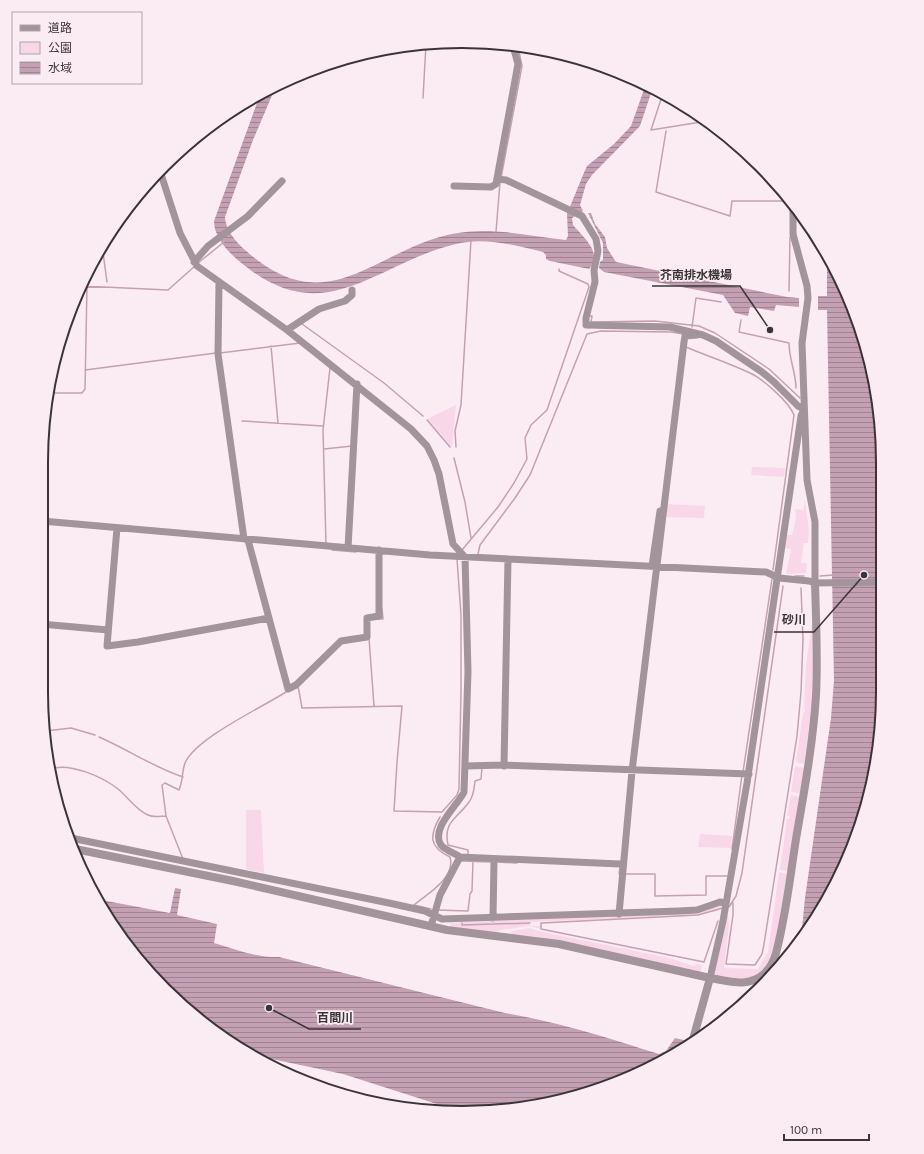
<svg xmlns="http://www.w3.org/2000/svg" width="924" height="1154" font-family="Karla,'Noto Sans JP',sans-serif">
<defs>
<pattern id="water-rules" width="6" height="5" patternUnits="userSpaceOnUse"><rect width="6" height="5" fill="#c3a0b2"/><path d="M0 2.5h6" fill="none" stroke="#9f8392"/></pattern>
</defs>
<rect width="100%" height="100%" fill="#fbecf3"/>
<path fill="#f8d7e8" d="M 456,405 L 452,446 L 451,446 L 427,419 Z
M 752,467 L 785,468 L 784,477 L 751,475 Z
M 805,501 L 809,530 L 808,543 L 804,543 L 801,563 L 807,563 L 806,573 L 786,574 L 791,549 L 784,548 L 786,535 L 792,535 L 796,518 L 795,509 L 803,510 Z
M 666,504 L 705,506 L 704,518 L 665,517 Z
M 813,616 C 814,666 812,714 804,764 L 796,762 L 803,713 L 805,712 L 805,709 L 804,709 L 806,665 Z
M 795,766 L 804,768 L 800,793 L 791,792 Z
M 791,795 L 799,797 L 788,871 L 780,870 L 787,819 L 789,819 L 790,816 L 787,816 Z
M 246,810 L 261,810 L 264,873 L 246,869 Z
M 700,834 L 732,836 L 731,848 L 698,847 Z
M 779,872 L 787,874 C 784,896 777,959 760,973 C 754,978 744,979 737,979 C 729,978 719,979 714,973 L 728,912 L 729,926 L 724,968 L 758,969 L 768,952 Z
M 721,905 L 722,908 L 698,915 L 461,925 L 529,924 L 531,926 L 541,926 L 541,929 L 529,926 L 501,930 L 497,932 L 452,928 L 450,923 L 579,917 Z
M 530,928 L 538,931 L 669,958 L 694,966 L 696,964 L 702,965 L 700,973 L 540,937 L 510,934 L 512,931 Z"/>
<path fill="url(#water-rules)" d="M 646,84 L 653,87 L 640,126 L 592,175 L 586,184 L 580,205 L 583,211 L 572,218 L 573,225 C 582,236 604,253 589,269 L 550,261 L 546,259 L 546,255 L 543,252 C 514,245 485,237 456,244 C 376,263 325,331 244,265 C 231,255 214,239 214,221 L 257,103 L 262,92 L 276,86 L 253,140 L 225,217 C 226,233 240,246 252,256 C 330,320 375,250 452,234 C 491,226 527,236 566,240 L 568,236 L 567,214 L 583,175 L 587,166 L 614,144 L 631,126 Z
M 588,213 L 591,213 L 595,224 L 605,237 L 607,248 L 616,262 L 787,297 L 799,298 L 799,307 L 776,305 L 774,311 L 750,307 L 748,316 L 735,313 L 723,295 L 604,272 L 599,268 L 600,262 L 603,260 L 603,243 Z
M 827,252 L 869,353 L 882,434 L 883,692 L 875,774 L 851,853 L 812,926 L 801,938 L 805,898 L 831,718 L 834,681 L 827,310 L 818,310 L 818,296 L 827,296 Z
M 175,888 L 181,889 L 177,915 L 217,924 L 214,943 C 234,949 258,958 279,957 L 505,1013 C 558,1022 608,1038 659,1054 L 666,1051 L 675,1038 L 692,1042 L 672,1057 L 571,1099 L 465,1113 L 343,1074 L 248,1054 L 164,990 L 96,899 L 170,913 Z"/>
<g fill="none" stroke-linecap="round" stroke-linejoin="round">
<path stroke="#c3a0b2" stroke-width="1.5" d="M 663,93 L 651,130 L 707,121
M 423,98 L 426,44
M 666,131 L 656,192 L 730,216 L 732,201 L 790,201
M 501,178 L 522,66 L 518,47
M 496,232 L 500,182
M 102,245 L 107,282
M 198,263 L 224,242
M 82,286 L 168,290 L 195,266
M 789,291 L 790,237
M 588,316 L 592,316 L 591,322 L 655,321 L 699,326 L 715,333 L 769,369 L 800,398
M 741,320 L 739,332 L 789,343 C 789,359 796,373 796,388
M 302,324 L 384,383 L 423,416
M 692,327 L 696,298 L 721,302
M 271,346 L 278,423
M 686,347 C 707,356 729,363 750,373 C 763,379 789,402 794,415 L 773,570
M 220,353 L 300,343
M 85,370 L 216,353
M 50,393 L 82,393 L 85,389 L 87,286
M 427,420 L 450,447
M 242,421 L 323,426
M 456,447 L 455,431 L 461,405 L 471,240
M 324,449 L 352,446
M 454,458 L 465,502 L 471,538
M 326,544 L 323,430 L 330,368
M 332,550 L 356,552
M 462,550 L 498,507 L 514,483 L 527,459 L 525,438 L 531,425 L 547,410 L 589,287 L 588,284 L 559,271 L 559,269
M 478,554 L 480,545 L 515,498 L 530,475 L 587,334 L 601,331 L 671,332 L 683,334
M 795,576 L 804,576
M 820,576 L 834,575
M 378,619 L 383,619 L 382,609
M 369,638 L 374,706
M 298,686 L 302,708 L 402,706 L 397,762 L 394,811 L 442,812 L 457,795 L 459,789 L 461,692 L 461,615 L 457,559
M 46,731 L 71,728 L 95,735
M 99,737 C 127,749 153,767 183,777
M 51,769 C 69,762 103,777 118,789 C 127,796 136,810 148,815 C 154,818 160,816 166,816
M 743,772 L 772,579
M 732,849 L 742,775
M 468,855 L 468,850 L 448,845 C 443,821 457,819 469,802 C 474,796 474,788 475,781 L 481,779 L 482,768
M 183,859 L 166,816 L 162,785 L 165,783 L 179,790 C 183,781 182,771 185,763 C 196,738 261,708 286,692
M 461,861 L 491,862
M 497,862 L 517,863
M 619,874 L 620,867
M 624,874 L 655,874 L 655,896 L 706,895 L 706,876 L 728,876
M 733,903 L 733,915 L 726,964 L 755,965 L 762,954 L 764,944 L 797,736 L 801,692 L 803,639 L 801,588
M 414,905 L 431,909
M 414,905 C 427,894 456,878 450,857 C 429,847 429,836 440,817
M 729,907 L 736,896 L 742,873 L 783,586
M 437,910 L 468,911 L 470,894 L 472,891 L 473,861
M 462,923 L 462,925 L 530,923
M 541,923 L 541,929 L 704,962 L 718,921
M 542,923 L 698,915 L 723,908"/>
<path stroke="#a3949c" stroke-width="7" d="M 160,171 L 180,233 L 197,266 L 287,330 L 411,429 L 427,446 L 434,460 L 439,474 L 453,544 L 465,557 L 468,672 L 464,792 C 458,805 430,829 441,845 C 445,850 454,853 460,857 L 440,895 L 431,926
M 497,179 L 506,180 L 582,216 L 596,239 L 598,251 L 594,270 L 595,282 L 586,318 L 586,325 L 670,327 L 703,335 L 716,341 L 762,372 L 774,382 L 798,406 L 804,409 L 801,416 L 747,783 L 723,921 L 710,978
M 454,186 L 491,187 L 496,184 L 518,64 L 513,46
M 793,205 L 793,234 L 807,286 L 808,298 L 802,343 L 807,480 L 815,522 L 815,583
M 194,262 L 208,246 L 248,216 L 282,181
M 219,283 L 218,354 L 244,539
M 287,330 L 319,309 L 345,301 L 352,295 L 352,290
M 42,521 L 430,555 L 766,572 L 779,578 L 809,581 L 815,583 L 883,582
M 117,528 L 107,646 L 138,642 L 269,618
M 248,540 L 288,689 L 296,685 L 341,641 L 367,637 L 367,618 L 379,616 L 379,550
M 348,548 L 357,384
M 652,566 L 660,511
M 41,624 L 108,630
M 466,766 L 502,765 L 749,774
M 504,766 L 508,559
M 71,838 L 389,903 L 425,911 L 442,919 L 679,911 L 697,910 L 720,902 L 726,903
M 460,857 L 620,864
M 619,914 L 632,771 L 684,342 L 685,336 L 697,335
M 493,918 L 494,860"/>
<path stroke="#a3949c" stroke-width="8" d="M 75,849 L 233,881 L 447,930 L 559,944 L 710,978 C 728,981 749,988 764,974 C 770,968 774,960 776,953 C 786,916 790,877 796,839 C 804,792 813,744 816,695 C 818,658 816,621 815,583
M 692,1043 L 710,978"/>
</g>
<path d="M0 0H924V1154H0ZM462 48H462A414 414 0 0 1 876 462V692A414 414 0 0 1 462 1106H462A414 414 0 0 1 48 692V462A414 414 0 0 1 462 48Z" fill="#fbecf3" fill-rule="evenodd"/>
<path fill="none" stroke="#3a3437" stroke-width="2" d="M462 48H462A414 414 0 0 1 876 462V692A414 414 0 0 1 462 1106H462A414 414 0 0 1 48 692V462A414 414 0 0 1 462 48Z"/>
<path fill="none" stroke="#3a3437" stroke-width="1.5" d="M770 330L740 286H652M864 575L814 632H774M269 1008L309 1029H361"/>
<g fill="#3a3437" stroke="#fbecf3" stroke-width="1.5">
<circle cx="770" cy="330" r="4"/>
<circle cx="864" cy="575" r="4"/>
<circle cx="269" cy="1008" r="4"/>
</g>
<g font-size="12" text-anchor="middle" font-weight="bold" fill="#3a3437" stroke="#fbecf3" stroke-width="3.5" stroke-linejoin="round" paint-order="stroke">
<text x="696" y="279">芥南排水機場</text>
<text x="794" y="624">砂川</text>
<text x="335" y="1022">百間川</text>
</g>
<rect x="12" y="12" width="130" height="72" fill="#fbecf3" stroke="#aea2a8"/>
<rect x="20" y="25" width="20" height="6" fill="#a3949c" stroke="#aea2a8"/>
<text x="48" y="32" font-size="12" fill="#3a3437">道路</text>
<rect x="20" y="42" width="20" height="12" fill="#f8d7e8" stroke="#aea2a8"/>
<text x="48" y="52" font-size="12" fill="#3a3437">公園</text>
<rect x="20" y="62" width="20" height="12" fill="url(#water-rules)" stroke="#aea2a8"/>
<text x="48" y="72" font-size="12" fill="#3a3437">水域</text>
<path d="M784 1134v6h85v-6" fill="none" stroke="#3a3437" stroke-width="2"/>
<text x="790" y="1134" font-size="12" fill="#3a3437" stroke="#fbecf3" stroke-width="3" paint-order="stroke">100 m</text>
</svg>
